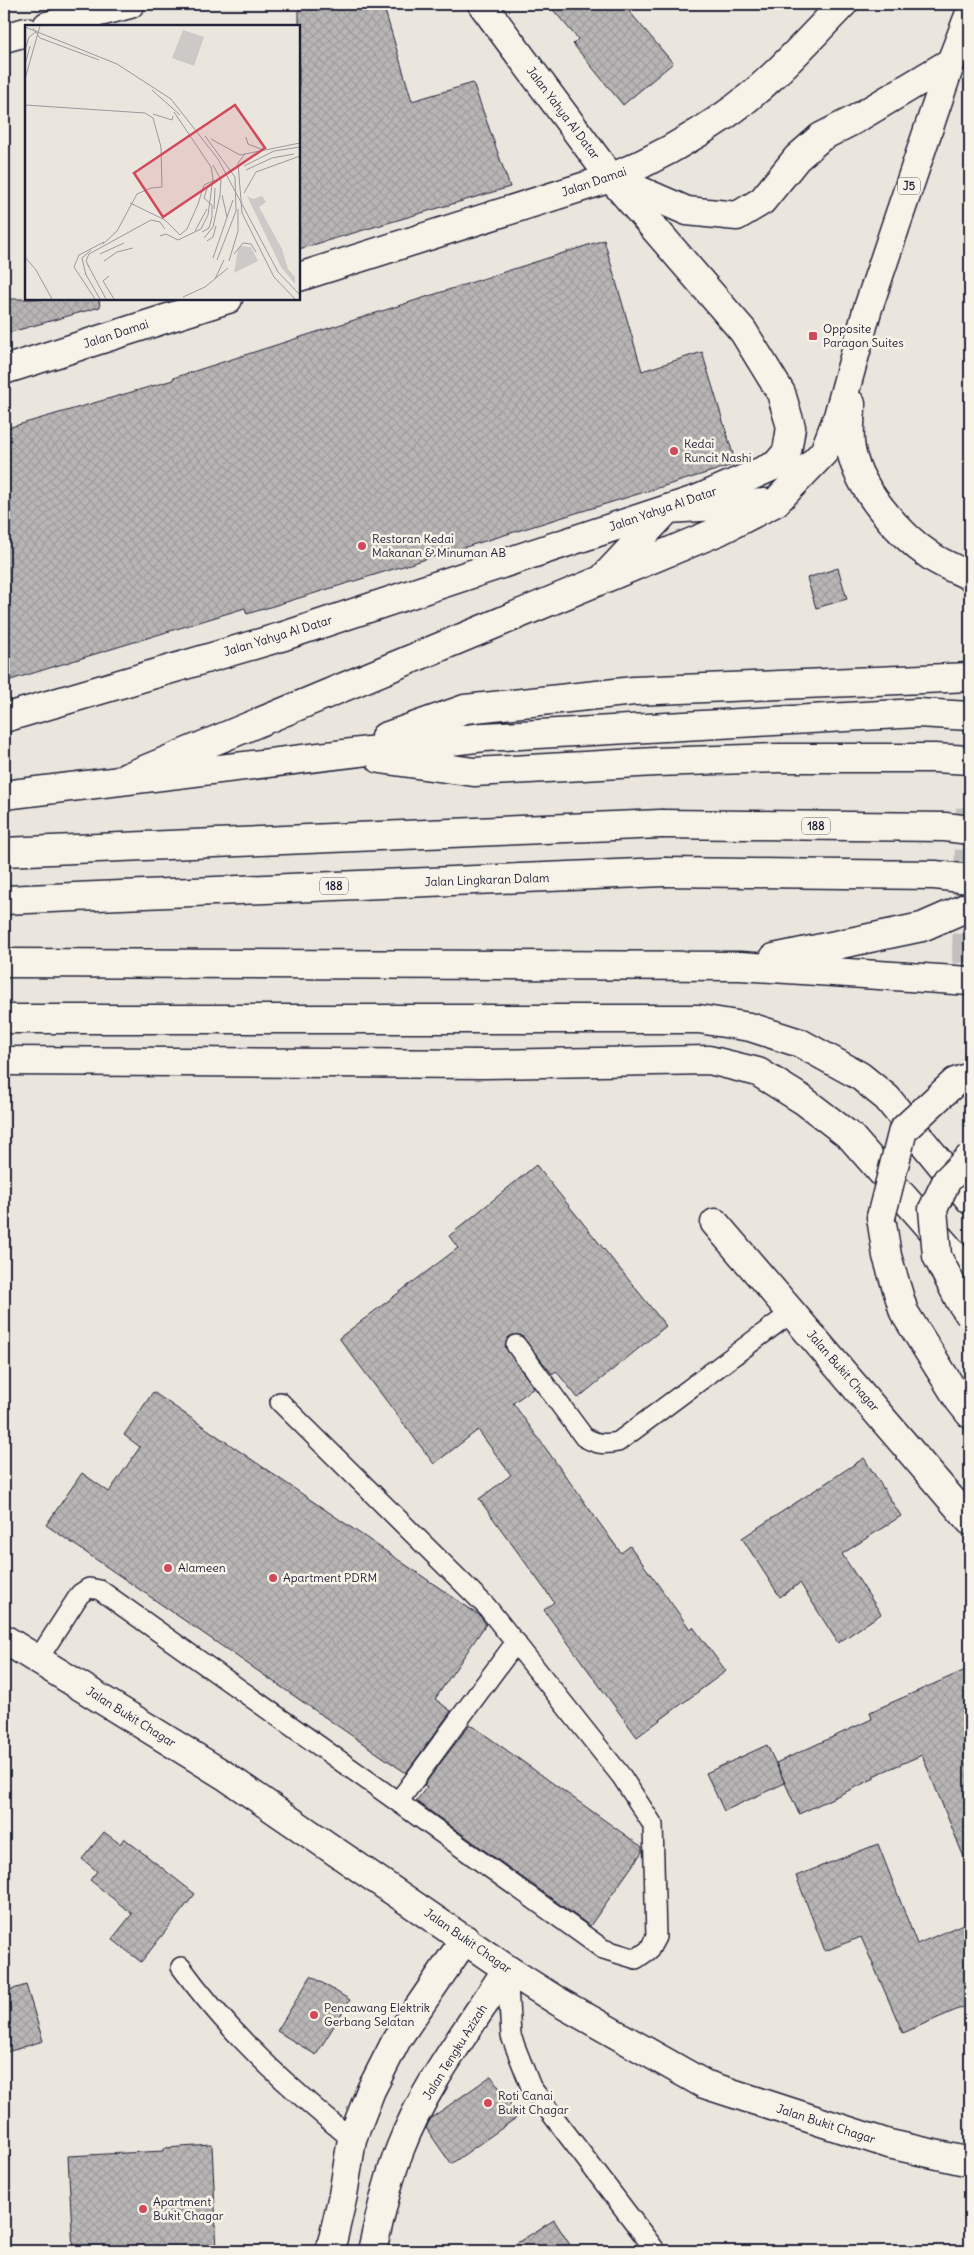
<svg xmlns="http://www.w3.org/2000/svg" width="974" height="2255" font-family="Delius,sans-serif">
<defs>
<pattern id="building-cross-hatch" width="8" height="8" patternUnits="userSpaceOnUse" patternTransform="scale(1.25)"><rect width="8" height="8" fill="#b8b6b5"/><path d="M0 0l8 8M0 8l8-8" fill="none" stroke="#9e9c9d"/></pattern>
</defs>
<rect width="100%" height="100%" fill="#eae6de"/>
<filter id="ink" filterUnits="userSpaceOnUse"><feTurbulence type="fractalNoise" baseFrequency=".02" numOctaves="2"/><feDisplacementMap in="SourceGraphic" scale="10" xChannelSelector="R" yChannelSelector="G"/><feConvolveMatrix kernelMatrix="1 2 1 2 8 2 1 2 1" color-interpolation-filters="sRGB"/></filter>
<g filter="url(#ink)">
<path fill="url(#building-cross-hatch)" stroke="#22223b" d="M 299,4 L 383,4 L 412,101 L 473,83 L 510,187 L 299,249 Z
M 548,4 L 623,4 L 673,63 L 623,105 L 573,44 L 578,39 Z
M 604,240 L 642,371 L 702,352 L 736,464 L 247,614 L 245,608 L 4,682 L 4,429 L 173,380 L 173,378 Z
M 4,299 L 99,299 L 100,307 L 4,334 Z
M 838,568 L 847,599 L 816,608 L 807,578 Z
M 536,1165 L 666,1326 L 578,1398 L 556,1371 L 552,1374 L 521,1335 L 510,1336 L 505,1346 L 534,1388 L 513,1403 L 621,1553 L 630,1546 L 690,1629 L 693,1627 L 726,1671 L 637,1737 L 544,1610 L 554,1602 L 479,1499 L 511,1475 L 478,1430 L 434,1464 L 339,1338 L 458,1248 L 449,1236 Z
M 153,1392 L 479,1615 L 486,1624 L 435,1699 L 451,1711 L 406,1773 L 46,1525 L 82,1473 L 109,1492 L 140,1447 L 124,1435 Z
M 864,1458 L 901,1516 L 842,1554 L 881,1614 L 838,1643 L 800,1583 L 780,1597 L 742,1538 Z
M 970,1668 L 970,1872 L 922,1755 L 873,1776 L 875,1778 L 799,1814 L 776,1763 L 872,1719 L 870,1712 Z
M 470,1724 L 642,1847 L 642,1852 L 590,1926 L 416,1801 L 427,1787 L 424,1785 Z
M 767,1745 L 785,1783 L 724,1811 L 706,1773 Z
M 104,1832 L 120,1844 L 124,1838 L 195,1894 L 141,1962 L 112,1939 L 132,1914 L 90,1880 L 97,1871 L 82,1859 Z
M 878,1844 L 917,1944 L 970,1921 L 970,2004 L 903,2033 L 861,1937 L 825,1951 L 796,1876 Z
M 311,1976 L 350,2000 L 316,2055 L 277,2031 Z
M 26,1985 L 43,2041 L 4,2053 L 4,1992 Z
M 491,2076 L 519,2116 L 451,2164 L 426,2128 L 431,2118 Z
M 212,2145 L 217,2251 L 73,2251 L 68,2156 L 164,2151 L 164,2148 Z
M 554,2220 L 574,2251 L 504,2251 Z"/>
<g fill="none" stroke-linecap="round" stroke-linejoin="round">
<path stroke="#c2bfbd" stroke-width="28" stroke-dasharray="28 14" stroke-linecap="butt" d="M 970,808 L 966,956 L 970,986"/>
<defs>
<path id="lane" d="M 516,1345 L 584,1437 C 596,1444 604,1445 618,1442 L 792,1312
M 280,1402 L 487,1607 L 622,1777 L 653,1825 L 656,1937 L 649,1950 L 636,1959 L 603,1949 L 398,1802
M 38,1659 L 80,1594 L 89,1588 L 100,1590 L 398,1802 L 516,1642
M 181,1967 C 229,2033 289,2088 352,2139
M 507,1969 L 511,2036 L 531,2087 L 656,2251"/>
<path id="street" d="M 47,26 L 130,4
M 4,38 L 26,32
M 299,277 L 611,178 C 651,161 688,141 724,116 C 769,85 805,43 843,4
M 4,370 L 228,299
M 4,718 L 284,636 L 698,499 L 776,465 L 787,452 L 791,427 L 781,393 L 743,331 L 611,178 L 482,4
M 715,1223 L 970,1521
M 507,1969 L 559,2002 L 704,2084 L 889,2144 L 970,2162"/>
<path id="secondary" d="M 4,1639 L 224,1775 L 507,1969 C 470,2027 425,2084 400,2149 C 387,2182 380,2217 372,2251
M 330,2251 L 343,2195 L 352,2139 L 371,2090 L 397,2039 L 465,1939"/>
<path id="highway" d="M 611,178 L 687,211 L 737,216 L 762,201 L 797,158 L 821,137 L 854,120 L 951,62
M 851,404 C 851,416 849,429 850,442 C 853,484 899,535 932,557 C 944,565 958,570 970,576
M 606,575 L 668,509 L 765,503
M 385,737 L 465,709 L 634,691 L 970,677
M 380,759 L 474,772 L 656,762 L 778,758 L 934,758 L 970,760
M 120,780 L 719,531 L 776,502 L 824,452 L 838,416 L 867,311 L 951,62 L 970,13
M 4,795 L 484,737 L 918,713 L 970,716
M 4,852 L 661,824
M 4,900 L 664,872
M 774,958 L 922,927 L 970,906
M 4,963 L 740,966 L 970,981
M 4,1019 L 699,1019 L 750,1027 L 800,1043 L 860,1076 L 887,1098 L 970,1200
M 4,1061 L 485,1064 L 709,1060 L 758,1072 L 803,1100 L 851,1137 L 970,1273
M 881,1217 L 887,1256 L 904,1312 L 959,1400 L 970,1414"/>
</defs>
<use href="#lane" stroke="#22223b" stroke-width="22"/>
<use href="#street" stroke="#22223b" stroke-width="31"/>
<use href="#secondary" stroke="#22223b" stroke-width="31"/>
<use href="#highway" stroke="#22223b" stroke-width="31"/>
<use href="#lane" stroke="#f7f3e8" stroke-width="19"/>
<use href="#street" stroke="#f7f3e8" stroke-width="28"/>
<use href="#secondary" stroke="#f7f3e8" stroke-width="28"/>
<use href="#highway" stroke="#f7f3e8" stroke-width="28"/>
<defs>
<path id="highway-bridge" d="M 661,824 L 945,827 L 970,830
M 664,872 L 935,875 L 970,879
M 970,1157 L 947,1180 L 933,1209 L 937,1256 L 960,1301 L 970,1315
M 881,1217 L 903,1130 L 955,1082 L 970,1077"/>
</defs>
<use href="#highway-bridge" stroke="#22223b" stroke-width="31" stroke-linecap="butt"/>
<use href="#highway-bridge" stroke="#f7f3e8" stroke-width="28"/>
</g>
</g>
<g fill="#d1495b" stroke="#f7f3e8" stroke-width="2">
<rect x="808" y="331" width="10" height="10" rx="2.5"/>
<circle cx="674" cy="451" r="5"/>
<circle cx="362" cy="546" r="5"/>
<circle cx="168" cy="1568" r="5"/>
<circle cx="273" cy="1578" r="5"/>
<circle cx="314" cy="2015" r="5"/>
<circle cx="488" cy="2103" r="5"/>
<circle cx="143" cy="2209" r="5"/>
</g>
<g text-anchor="middle" stroke-width="5" stroke-linejoin="round" paint-order="stroke">
<g fill="#f7f3e8" stroke="#62616f" stroke-width="1">
<rect x="898" y="177.5" width="22" height="17" rx="4"/>
<rect x="802" y="817.5" width="28" height="17" rx="4"/>
<rect x="320" y="877.5" width="28" height="17" rx="4"/>
</g>
<g font-size="11" font-weight="bold" fill="#22223b">
<text x="909" y="190">J5</text>
<text x="816" y="830">188</text>
<text x="334" y="890">188</text>
</g>
<g font-size="12" fill="#22223b" stroke="#f7f3e8">
<text transform="translate(563 113) rotate(53)" y="4">Jalan Yahya Al Datar</text>
<text transform="translate(594 182) rotate(-19)" y="4">Jalan Damai</text>
<text transform="translate(116 334) rotate(-18)" y="4">Jalan Damai</text>
<text transform="translate(663 509) rotate(-19)" y="4">Jalan Yahya Al Datar</text>
<text transform="translate(278 636) rotate(-17)" y="4">Jalan Yahya Al Datar</text>
<text transform="translate(487 880) rotate(-2)" y="4">Jalan Lingkaran Dalam</text>
<text transform="translate(843 1371) rotate(49)" y="4">Jalan Bukit Chagar</text>
<text transform="translate(131 1717) rotate(32)" y="4">Jalan Bukit Chagar</text>
<text transform="translate(468 1941) rotate(35)" y="4">Jalan Bukit Chagar</text>
<text transform="translate(455 2052) rotate(-58)" y="4">Jalan Tengku Azizah</text>
<text transform="translate(826 2124) rotate(18)" y="4">Jalan Bukit Chagar</text>
</g>
<g font-size="12" fill="#22223b" stroke="#f7f3e8" text-anchor="start">
<text x="823" y="333">Opposite<tspan x="823" dy="14">Paragon Suites</tspan></text>
<text x="684" y="448">Kedai<tspan x="684" dy="14">Runcit Nashi</tspan></text>
<text x="372" y="543">Restoran Kedai<tspan x="372" dy="14">Makanan &amp; Minuman AB</tspan></text>
<text x="178" y="1572">Alameen</text>
<text x="283" y="1582">Apartment PDRM</text>
<text x="324" y="2012">Pencawang Elektrik<tspan x="324" dy="14">Gerbang Selatan</tspan></text>
<text x="498" y="2100">Roti Canai<tspan x="498" dy="14">Bukit Chagar</tspan></text>
<text x="153" y="2206">Apartment<tspan x="153" dy="14">Bukit Chagar</tspan></text>
</g>
</g>
<g transform="translate(25 25)">
<rect width="275" height="275" fill="#eae6de"/>
<path d="M 222,171 L 228,174 L 237,171 L 241,177 L 234,182 L 257,224 L 263,244 L 270,252 L 270,259 L 256,242 ZM 216,221 L 226,222 L 233,236 L 209,248 L 213,224 Z" fill="#cdc9c6"/>
<path d="M 158,5 L 179,12 L 169,41 L 147,33 Z" fill="#cdc9c6"/>
<path fill="none" stroke="#9a989d" stroke-width="1" d="M 0,2 L 92,39 L 146,74 L 193,134 L 253,247 L 275,270M 8,3 L 15,13 L 74,35M 0,25 L 4,12 L 12,6M 0,40 L 5,21M 0,54 L 15,1M 127,65 L 155,90M 0,80 L 120,88 L 128,93 L 136,122 L 137,162 L 126,163 L 112,169 L 92,206 L 78,219M 128,89 L 147,95 L 148,91M 180,111 L 210,152 L 211,186 L 192,235M 221,112 L 223,119 L 236,124M 186,114 L 215,130 L 275,118M 220,129 L 213,138 L 217,188 L 249,252 L 270,274M 219,141 L 249,126 L 275,122M 221,145 L 247,133 L 269,129M 219,168 L 231,147 L 275,131M 197,170 L 202,192M 105,178 L 140,195 L 155,210 L 162,204 L 173,179M 173,179 L 179,160 L 190,155M 189,184 L 190,163M 170,206 L 182,184M 177,207 L 184,203 L 187,192 L 187,180 L 179,173 L 182,163M 135,211 L 141,209 L 153,215 L 176,204 L 183,190 L 188,153 L 186,142 L 149,87M 179,213 L 188,202 L 195,170 L 196,155 L 188,140M 182,216 L 188,212 L 191,201M 75,229 L 99,218M 209,229 L 218,218 L 226,219 L 231,227M 0,232 L 11,245M 188,233 L 208,175M 79,236 L 92,227 L 108,223M 204,236 L 213,206 L 213,184M 63,240 L 81,274M 64,242 L 61,236 L 64,229 L 126,195 L 135,197 L 140,204M 11,245 L 27,274M 60,248 L 75,274M 61,250 L 57,233 L 66,225M 84,251 L 78,256 L 89,274M 190,254 L 199,235M 158,272 L 180,262 L 203,243M 70,274 L 49,242 L 54,230 L 79,217"/>
<path fill="#d1495b" fill-opacity="0.15" stroke="#d1495b" stroke-width="2.5" d="M 210,80 L 240,123 L 138,192 L 109,148 Z"/>
<rect width="275" height="275" fill="none" stroke="#22223b" stroke-width="2.5"/>
</g>
<rect width="974" height="2255" fill="none" stroke="#f7f3e8" stroke-width="20"/>
<rect x="10" y="10" width="954" height="2235" fill="none" stroke="#22223b" stroke-width="2" filter="url(#ink)"/>
</svg>
